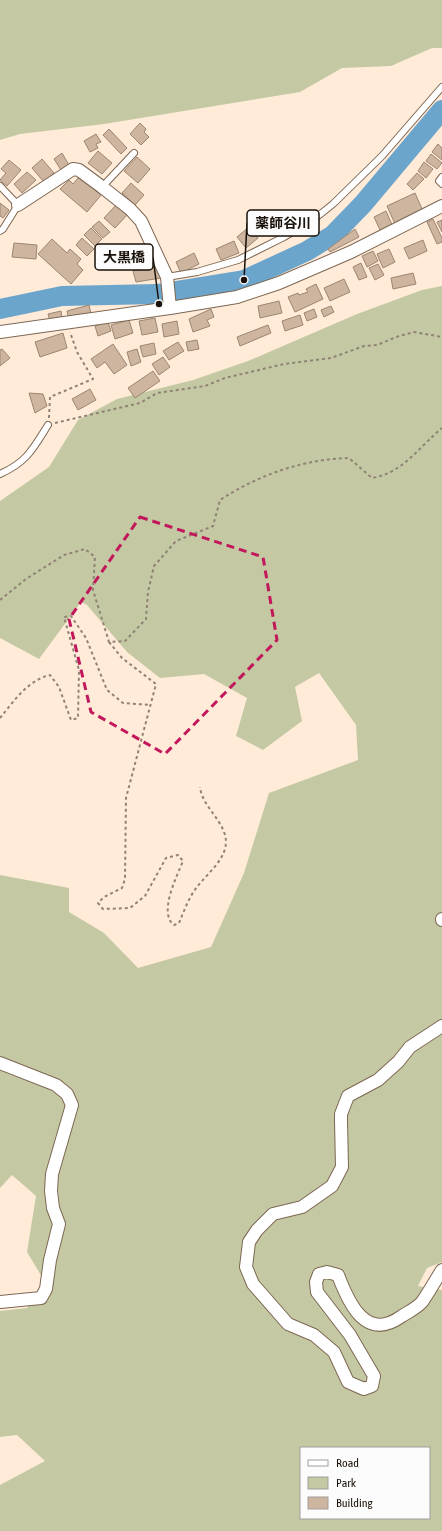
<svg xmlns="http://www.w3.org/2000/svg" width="442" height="1531" font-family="'Asap Condensed','Noto Sans JP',sans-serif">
<rect width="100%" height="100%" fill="#ffebd8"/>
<path fill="#c4c9a3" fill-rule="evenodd" d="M 0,0 L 442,0 L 442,48 L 432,48 L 391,66 L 342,68 L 300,92 L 104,124 L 20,134 L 0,140 Z
M 442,286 L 442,1262 L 427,1268 L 418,1286 L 442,1290 L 442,1531 L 0,1531 L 0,1485 L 45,1461 L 17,1435 L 0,1437 L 0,1311 L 27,1308 L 45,1282 L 27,1252 L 36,1196 L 12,1175 L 0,1188 L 0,875 L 69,888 L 69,912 L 104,933 L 138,968 L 211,947 L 244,873 L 269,793 L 358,760 L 356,725 L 319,673 L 295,687 L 302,721 L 263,750 L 236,736 L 247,698 L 204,674 L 160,678 L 127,652 L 87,605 L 81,602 L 39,659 L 0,638 L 0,501 L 49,467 L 78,420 L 117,399 L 193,380 L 248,361 L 357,314 L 422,290 ZM 301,1448 L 429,1448 L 429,1518 L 301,1518 Z"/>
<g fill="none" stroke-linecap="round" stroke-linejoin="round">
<path stroke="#6ca5cc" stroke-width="20" d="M 0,309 L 62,296 L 157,294 L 244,280 L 307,251 L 333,235 L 363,204 L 442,110"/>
</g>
<path fill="#cdb59f" stroke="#9d8671" d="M 140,123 L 146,129 L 144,132 L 149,137 L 141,145 L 130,134 Z
M 109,129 L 127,148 L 121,154 L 103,135 Z
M 96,134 L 101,142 L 96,144 L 98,148 L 90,152 L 84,141 Z
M 438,144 L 442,148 L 442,160 L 432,152 Z
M 98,151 L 112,163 L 102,174 L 88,163 Z
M 62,153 L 69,165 L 61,170 L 54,159 Z
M 431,154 L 442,163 L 437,169 L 426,161 Z
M 137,157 L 150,169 L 138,183 L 124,171 Z
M 42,159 L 54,173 L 44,182 L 32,168 Z
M 9,160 L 21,170 L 7,186 L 0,180 L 6,173 L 1,169 Z
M 424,162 L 433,169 L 426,178 L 418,171 Z
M 27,172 L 36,180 L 22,193 L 14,184 Z
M 417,173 L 424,179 L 413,190 L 407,184 Z
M 79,177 L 101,195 L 87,212 L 60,189 L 69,180 L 73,184 Z
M 131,183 L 144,195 L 135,205 L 122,193 Z
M 415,193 L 423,211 L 395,224 L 387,206 Z
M 0,203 L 9,210 L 3,218 L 0,216 Z
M 116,205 L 127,215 L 115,228 L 104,218 Z
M 386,211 L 393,227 L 381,232 L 374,217 Z
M 433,219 L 442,238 L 442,242 L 437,244 L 427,222 Z
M 442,220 L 442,232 L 437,222 Z
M 99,221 L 110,232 L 103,238 L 92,227 Z
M 249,227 L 258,238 L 246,248 L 237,237 Z
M 91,228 L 102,239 L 95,246 L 84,235 Z
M 355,229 L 359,237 L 330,252 L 328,249 Z
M 82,238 L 94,249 L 87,256 L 76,245 Z
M 52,239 L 67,253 L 70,249 L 81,259 L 77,264 L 83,270 L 71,284 L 38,254 Z
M 423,240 L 427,251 L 409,259 L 404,248 Z
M 234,241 L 239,253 L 221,260 L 216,249 Z
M 14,243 L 37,245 L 36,259 L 12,257 Z
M 389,249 L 395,262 L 383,268 L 377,254 Z
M 373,251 L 378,261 L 367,267 L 362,256 Z
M 194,253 L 199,264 L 181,273 L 176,262 Z
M 361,263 L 367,277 L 359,280 L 353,267 Z
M 378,264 L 384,275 L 375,280 L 369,268 Z
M 159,266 L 161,278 L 136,282 L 133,271 Z
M 413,273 L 416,284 L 393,289 L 391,278 Z
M 344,279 L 350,292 L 330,301 L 324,288 Z
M 316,284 L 323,299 L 295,312 L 288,297 L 298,293 L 299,295 L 308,292 L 306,289 Z
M 279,301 L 282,313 L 260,318 L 258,306 Z
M 89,305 L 91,314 L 69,319 L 67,311 Z
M 331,306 L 334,312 L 324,317 L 321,310 Z
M 211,309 L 214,317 L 207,320 L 210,326 L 193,332 L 189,319 Z
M 314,309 L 317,317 L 307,321 L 304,313 Z
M 61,311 L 62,318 L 50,321 L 48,314 Z
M 300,315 L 303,325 L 285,331 L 282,321 Z
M 155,318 L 158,332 L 142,335 L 139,321 Z
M 129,320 L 133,333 L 115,339 L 111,325 Z
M 177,321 L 179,334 L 164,337 L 162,324 Z
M 108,322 L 111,331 L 98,336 L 95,326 Z
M 268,325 L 271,333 L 240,346 L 237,337 Z
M 63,333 L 67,348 L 40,357 L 35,342 Z
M 197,340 L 199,349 L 188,351 L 186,342 Z
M 178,342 L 184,351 L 169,360 L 163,351 Z
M 154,343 L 156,354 L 143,357 L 140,346 Z
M 113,344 L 127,365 L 114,374 L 105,362 L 97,368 L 91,359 Z
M 2,349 L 10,358 L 0,366 L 0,350 Z
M 137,349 L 141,362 L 131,366 L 127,352 Z
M 163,357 L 170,367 L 159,375 L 152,364 Z
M 153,371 L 160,381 L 135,398 L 128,388 Z
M 90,389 L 96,400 L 78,410 L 72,399 Z
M 29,393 L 43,394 L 47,406 L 35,413 Z"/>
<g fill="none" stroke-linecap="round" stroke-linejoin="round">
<defs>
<path id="lane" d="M 442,177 L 439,181 L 442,184
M 0,186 L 18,205 L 3,229 L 0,231
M 102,187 L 134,153
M 167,277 L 197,272 L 238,260 L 284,237 L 313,220 L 333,204 L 382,156 L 442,87
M 0,474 C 27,462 33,449 48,425"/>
<path id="street" d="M 18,205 L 73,169 L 79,170 L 102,187 L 130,209 L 141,221 L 167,277 L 170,308
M 0,332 L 170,308 L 237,297 L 279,283 L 351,252 L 442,206
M 442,919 L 442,920
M 442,1026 L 410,1047 L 398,1062 L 378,1080 L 348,1096 L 341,1114 L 341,1121 L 342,1167 L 332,1186 L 302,1207 L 273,1214 L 257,1230 L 249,1242 L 246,1267 L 253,1284 L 288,1324 L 314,1335 L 334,1352 L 348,1382 L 364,1389 L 372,1386 L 374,1376 L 350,1335 L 317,1292 L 316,1282 L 319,1274 L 327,1272 L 338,1275 C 349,1304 366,1342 402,1316 C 408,1312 417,1308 422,1302 C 429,1292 435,1281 442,1270
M 0,1063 L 56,1085 L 67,1094 L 72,1105 L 52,1174 L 51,1191 L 53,1208 L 59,1224 L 50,1260 L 46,1289 L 41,1298 L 0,1302"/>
</defs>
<use href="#lane" stroke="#7d6753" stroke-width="8"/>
<use href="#street" stroke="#7d6753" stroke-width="14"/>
<path stroke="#908274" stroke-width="2" stroke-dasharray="3 3" stroke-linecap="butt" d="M 49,418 L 50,397 L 93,379 L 77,352 L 70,332
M 55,423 L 140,403 L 157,393 L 205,386 L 225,378 L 284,364 L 331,358 L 364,346 L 377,345 L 399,336 L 414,332 L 442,337
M 0,600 L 26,579 L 64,555 L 85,549 L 95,557 L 93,590 L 109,642 L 125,641 L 146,619 L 148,592 L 154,566 L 176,541 L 213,526 L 220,500 C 258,475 304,459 349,458 L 372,478 C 403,473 419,447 442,428
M 109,642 L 122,658 L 156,684 L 126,798 L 125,879 L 122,888 L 104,897 L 98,903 L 103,909 L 130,908 L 145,896 L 166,858 L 178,855 L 183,861 C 177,876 158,913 174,925 L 179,923 C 184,911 189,897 197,887 C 208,872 233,855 224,832 C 218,816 202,804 200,787
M 0,718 C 14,701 28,680 50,675 L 59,687 L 71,720 L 78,718 L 79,670 L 64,617 L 71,616 L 86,638 L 107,690 L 123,703 L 151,705"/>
<use href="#lane" stroke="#fff" stroke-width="6"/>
<use href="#street" stroke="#fff" stroke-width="12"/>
</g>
<path fill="none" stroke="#c2185b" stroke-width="3" stroke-dasharray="8 5" stroke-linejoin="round" d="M 140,517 L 263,557 L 277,640 L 165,754 L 91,712 L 69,619 Z"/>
<path fill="none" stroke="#191109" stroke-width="1.5" d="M244 280L247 223M159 304L153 257"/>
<g fill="#191109" stroke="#fcfcfc" stroke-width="1.5">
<circle cx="244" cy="280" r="4"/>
<circle cx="159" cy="304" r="4"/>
</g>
<g fill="#fcfcfc" stroke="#191109" stroke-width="1.5">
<rect x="247" y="210" width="72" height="26" rx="4"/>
<rect x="95" y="244" width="58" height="26" rx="4"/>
</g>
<g font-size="14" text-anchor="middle" font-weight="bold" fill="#191109">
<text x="283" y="228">薬師谷川</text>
<text x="124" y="262">大黒橋</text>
</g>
<rect x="300" y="1447" width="130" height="72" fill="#fcfcfc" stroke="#a19e9b"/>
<rect x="308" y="1460" width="20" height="6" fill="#ffffff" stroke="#a19e9b"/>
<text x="336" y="1467" font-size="12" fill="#191109">Road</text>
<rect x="308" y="1477" width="20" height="12" fill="#c4c9a3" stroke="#a19e9b"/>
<text x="336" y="1487" font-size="12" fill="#191109">Park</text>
<rect x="308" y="1497" width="20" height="12" fill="#cdb59f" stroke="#a19e9b"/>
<text x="336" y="1507" font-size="12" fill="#191109">Building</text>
</svg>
